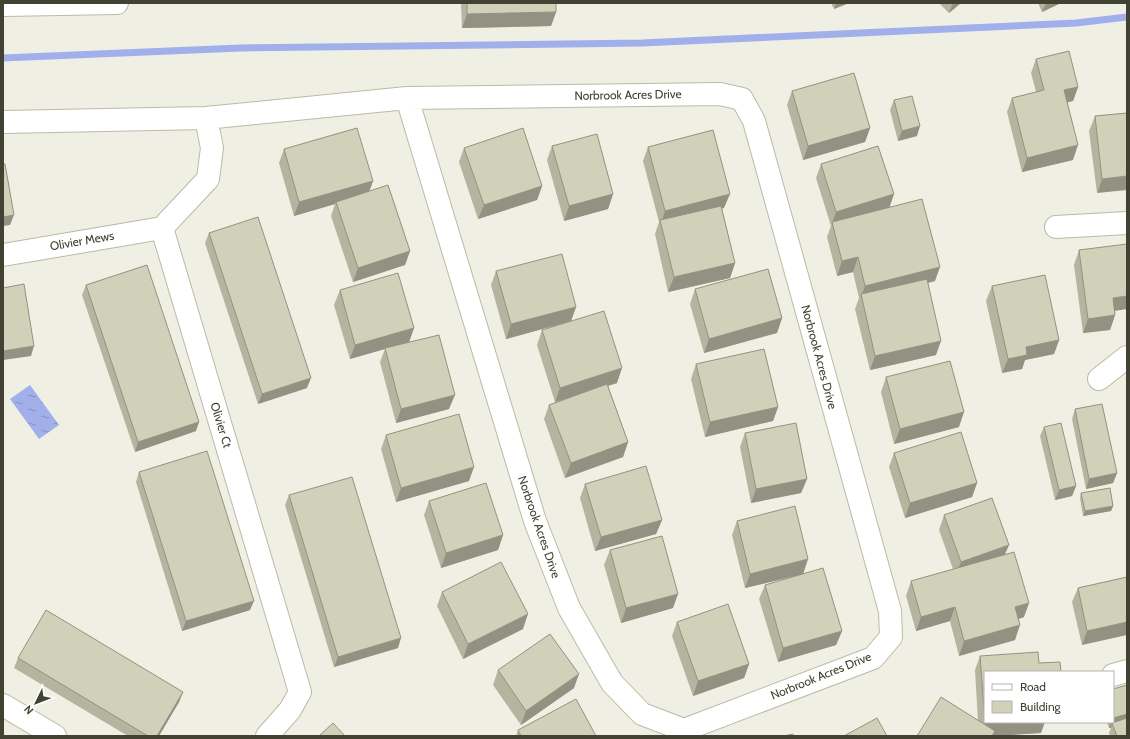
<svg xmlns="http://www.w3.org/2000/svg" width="1130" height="739" font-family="Cabin,sans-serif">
<defs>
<pattern id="water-ripples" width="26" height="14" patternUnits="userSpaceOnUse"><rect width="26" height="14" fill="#a1b0eb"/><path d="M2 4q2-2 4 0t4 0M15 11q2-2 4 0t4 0" fill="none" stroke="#8591bf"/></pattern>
</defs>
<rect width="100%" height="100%" fill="#eff0e3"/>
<path fill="url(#water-ripples)" d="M 30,385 L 59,425 L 39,439 L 10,399 Z"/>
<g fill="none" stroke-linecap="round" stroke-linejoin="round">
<path stroke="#a1b0eb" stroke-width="7" d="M 3,58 L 240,48 L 642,43 L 1076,23 L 1127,17"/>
<defs>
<path id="street" d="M 3,5 L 117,3
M 206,118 L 212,148 L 208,179 L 162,228 L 300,692 L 290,710 L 267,736
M 3,122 L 206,118 L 407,98 L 720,94 L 742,99 L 754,121 L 890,611 L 891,637 L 873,658 L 684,730 L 642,714 L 612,683 L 569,608 L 535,521 L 407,98
M 1056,227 L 1127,223
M 3,255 L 162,228
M 1099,379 L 1127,357
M 1113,675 L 1127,671
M 3,705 L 55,736"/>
</defs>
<use href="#street" stroke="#babba6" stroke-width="24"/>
<use href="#street" stroke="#fff" stroke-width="22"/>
</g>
<path fill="#b4b49f" d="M 461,3 L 556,3 L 556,12 L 551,26 L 462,28 Z
M 831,3 L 849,3 L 834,9 Z
M 939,3 L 961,3 L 949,13 Z
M 1038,3 L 1061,3 L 1042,12 Z
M 1036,59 L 1078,87 L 1073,101 L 1068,102 L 1073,160 L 1022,172 L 1007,112 L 1012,98 L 1036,92 L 1031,73 Z
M 792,91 L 870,128 L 865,142 L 803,160 L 787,105 Z
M 894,100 L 917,136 L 898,141 L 890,110 Z
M 1127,113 L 1097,193 L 1089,131 L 1095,116 Z
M 552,146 L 613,194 L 608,209 L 564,221 L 547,160 Z
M 648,147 L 724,208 L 722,208 L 735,263 L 730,278 L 668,292 L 655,234 L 659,222 L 643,161 Z
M 464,148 L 542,186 L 537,200 L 478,219 L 459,162 Z
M 284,149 L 373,181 L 369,191 L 410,251 L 405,265 L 353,282 L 331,216 L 335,204 L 294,216 L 279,163 Z
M 821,164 L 889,208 L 935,281 L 928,283 L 936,355 L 870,370 L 855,309 L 859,298 L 853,272 L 837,276 L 827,237 L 831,226 L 816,178 Z
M 209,233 L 307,388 L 258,404 L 205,243 Z
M 1079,250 L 1114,311 L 1115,315 L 1110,330 L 1083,333 L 1074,265 Z
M 496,271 L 576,307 L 571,321 L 506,339 L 491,285 Z
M 86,285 L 196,431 L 135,452 L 82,295 Z
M 992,286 L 1059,340 L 1054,354 L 1025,360 L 1022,369 L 1002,373 L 986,301 Z
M 695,289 L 782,318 L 777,333 L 704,353 L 690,304 Z
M 340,290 L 414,328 L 409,342 L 449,409 L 396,423 L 380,362 L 385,349 L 350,359 L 334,305 Z
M 542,330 L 617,383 L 608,386 L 628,442 L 623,457 L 565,478 L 544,419 L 549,405 L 564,399 L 555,402 L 537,345 Z
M 696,364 L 778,407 L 773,421 L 705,437 L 691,379 Z
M 886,377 L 959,427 L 894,444 L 881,392 Z
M 1075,409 L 1117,473 L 1113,483 L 1086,489 L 1072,419 Z
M 1044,427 L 1076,486 L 1072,496 L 1055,500 L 1040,436 Z
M 745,433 L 807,479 L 801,493 L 751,503 L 740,447 Z
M 386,435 L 469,481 L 396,502 L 381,449 Z
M 894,453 L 977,483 L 972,497 L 905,518 L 889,467 Z
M 139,472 L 250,610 L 182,631 L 136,482 Z
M 585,484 L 662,520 L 656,534 L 595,551 L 580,498 Z
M 1081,493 L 1113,506 L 1111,511 L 1083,516 L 1080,498 Z
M 289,495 L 398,648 L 334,667 L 285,505 Z
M 429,501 L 503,535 L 498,550 L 441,568 L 424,515 Z
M 944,515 L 1005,555 L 1024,617 L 1018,619 L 1015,640 L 959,656 L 950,621 L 916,631 L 906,596 L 911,581 L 953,569 L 939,530 Z
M 737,521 L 808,559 L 803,574 L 745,588 L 732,535 Z
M 610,550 L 673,608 L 621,623 L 604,565 Z
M 1127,577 L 1082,645 L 1072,602 L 1078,588 Z
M 765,585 L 842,631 L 836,645 L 778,662 L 759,599 Z
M 442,592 L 523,629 L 463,659 L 437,606 Z
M 677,622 L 749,664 L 744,678 L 693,696 L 672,636 Z
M 980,656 L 1041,733 L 994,736 L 917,736 L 978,721 L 975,670 Z
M 18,658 L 183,692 L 179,702 L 159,736 L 128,736 L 14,668 Z
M 498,670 L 574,688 L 521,725 L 493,685 Z
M 1107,722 L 1113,722 L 1127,736 L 1110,736 L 1109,733 L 1111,728 L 1109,728 Z
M 518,730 L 596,736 L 516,736 Z"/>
<path fill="#929282" d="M 836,3 L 849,3 L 834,9 Z
M 953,3 L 961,3 L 949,13 Z
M 1046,3 L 1061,3 L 1042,12 Z
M 556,12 L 551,26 L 462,28 L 467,14 Z
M 1078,87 L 1073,101 L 1059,104 L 1064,90 Z
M 920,126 L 917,136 L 898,141 L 902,131 Z
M 870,128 L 865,142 L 803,160 L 808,146 Z
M 1078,145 L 1073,160 L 1022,172 L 1027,158 Z
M 1127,176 L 1127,190 L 1097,193 L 1102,179 Z
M 373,181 L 368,195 L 336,202 L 335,204 L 294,216 L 299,202 Z
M 542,186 L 537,200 L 478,219 L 484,205 Z
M 613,194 L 608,209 L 564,221 L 569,206 Z
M 730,194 L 724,208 L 661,224 L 661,223 L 665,211 Z
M 894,194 L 889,209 L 832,224 L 836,212 Z
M 14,215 L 10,225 L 3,226 L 3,217 Z
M 410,251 L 405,265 L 353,282 L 358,268 Z
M 858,257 L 853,272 L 837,276 L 842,261 Z
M 735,263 L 730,278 L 668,292 L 674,277 Z
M 940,267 L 935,281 L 862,299 L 861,297 L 865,286 Z
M 1127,296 L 1127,309 L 1108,312 L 1113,298 Z
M 576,307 L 571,321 L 506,339 L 511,324 Z
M 1115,315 L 1110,330 L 1083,333 L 1088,319 Z
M 782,318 L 777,333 L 704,353 L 709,339 Z
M 414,328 L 409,342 L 350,359 L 355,345 Z
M 1059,340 L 1054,354 L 1025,360 L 1022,369 L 1002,373 L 1008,359 L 1026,347 Z
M 941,341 L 936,355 L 870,370 L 875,356 Z
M 34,346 L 31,356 L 3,360 L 3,351 Z
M 622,368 L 617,383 L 555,402 L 560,388 Z
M 311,378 L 307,388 L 258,404 L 262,394 Z
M 455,395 L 449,409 L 396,423 L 401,409 Z
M 778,407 L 773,421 L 705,437 L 710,422 Z
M 964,412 L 959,427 L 894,444 L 900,429 Z
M 199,422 L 196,431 L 135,452 L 138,442 Z
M 628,442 L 623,457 L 565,478 L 571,463 Z
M 474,467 L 469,481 L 396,502 L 401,488 Z
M 1117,473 L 1113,483 L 1086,489 L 1089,479 Z
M 807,479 L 801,493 L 751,503 L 756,489 Z
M 977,483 L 972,497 L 905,518 L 910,503 Z
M 1076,486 L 1072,496 L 1055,500 L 1059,490 Z
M 1113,506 L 1111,511 L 1083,516 L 1085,511 Z
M 662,520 L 656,534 L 595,551 L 601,537 Z
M 503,535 L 498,550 L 441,568 L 446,553 Z
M 1009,545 L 1003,559 L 955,576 L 961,562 Z
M 808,559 L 803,574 L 745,588 L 750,574 Z
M 678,594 L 673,608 L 621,623 L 626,608 Z
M 254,601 L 250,610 L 182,631 L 186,621 Z
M 1029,603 L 1024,617 L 1010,622 L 1015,607 Z
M 955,607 L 950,621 L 916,631 L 921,617 Z
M 528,614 L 523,629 L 463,659 L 468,644 Z
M 1127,622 L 1127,635 L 1082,645 L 1087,631 Z
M 1020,625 L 1015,640 L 959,656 L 964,641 Z
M 842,631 L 836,645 L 778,662 L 783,648 Z
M 401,638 L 398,648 L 334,667 L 338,657 Z
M 749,664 L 744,678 L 693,696 L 698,681 Z
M 579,674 L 574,688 L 521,725 L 526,711 Z
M 183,692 L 179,702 L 159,736 L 157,736 Z
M 1127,714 L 1127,723 L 1112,723 L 1111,728 L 1109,728 L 1111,722 L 1113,722 L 1113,718 Z
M 985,722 L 1045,722 L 1041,733 L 994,736 L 980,736 Z"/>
<path fill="#d1d1b9" stroke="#929282" d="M 467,3 L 556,3 L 556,12 L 467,14 Z
M 1069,51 L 1078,87 L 1064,90 L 1078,145 L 1027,158 L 1012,98 L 1044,90 L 1036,59 Z
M 854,73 L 870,128 L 808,146 L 792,91 Z
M 912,96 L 920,126 L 902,131 L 894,100 Z
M 1127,113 L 1127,176 L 1102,179 L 1095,116 Z
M 357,128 L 373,181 L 299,202 L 284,149 Z
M 523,128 L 542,186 L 484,205 L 464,148 Z
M 713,130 L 730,194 L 665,211 L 648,147 Z
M 597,134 L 613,194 L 569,206 L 552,146 Z
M 878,146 L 894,194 L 836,212 L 821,164 Z
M 3,164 L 5,164 L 14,215 L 3,217 Z
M 388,185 L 410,251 L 358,268 L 336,202 Z
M 922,199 L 940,267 L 865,286 L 858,257 L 842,261 L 832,222 Z
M 721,206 L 735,263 L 674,277 L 660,220 Z
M 258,217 L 311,378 L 262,394 L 209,233 Z
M 1127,244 L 1127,296 L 1113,298 L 1115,315 L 1088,319 L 1079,250 Z
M 562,254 L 576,307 L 511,324 L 496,271 Z
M 147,265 L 199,422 L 138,442 L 86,285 Z
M 768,269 L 782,318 L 709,339 L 695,289 Z
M 398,273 L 414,328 L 355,345 L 340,290 Z
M 1045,275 L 1059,340 L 1026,347 L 1027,355 L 1008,359 L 992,286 Z
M 927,279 L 941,341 L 875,356 L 861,294 Z
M 24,284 L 34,346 L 3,351 L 3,288 Z
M 604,311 L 622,368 L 560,388 L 542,330 Z
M 439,335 L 455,395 L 401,409 L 385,348 Z
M 764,349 L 778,407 L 710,422 L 696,364 Z
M 950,361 L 964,412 L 900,429 L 886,377 Z
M 607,384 L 628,442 L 571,463 L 549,405 Z
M 1102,404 L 1117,473 L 1089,479 L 1075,409 Z
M 459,414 L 474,467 L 401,488 L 386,435 Z
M 796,423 L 807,479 L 756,489 L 745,433 Z
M 1061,423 L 1076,486 L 1059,490 L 1044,427 Z
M 961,432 L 977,483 L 910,503 L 894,453 Z
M 207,451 L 254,601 L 186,621 L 139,472 Z
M 646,466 L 662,520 L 601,537 L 585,484 Z
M 352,477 L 401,638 L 338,657 L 289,495 Z
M 486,483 L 503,535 L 446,553 L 429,501 Z
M 1110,488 L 1113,506 L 1085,511 L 1081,493 Z
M 992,498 L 1009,545 L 961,562 L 944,515 Z
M 795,506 L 808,559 L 750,574 L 737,521 Z
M 662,536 L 678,594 L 626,608 L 610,550 Z
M 1014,552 L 1029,603 L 1015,607 L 1020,625 L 964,641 L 955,607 L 921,617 L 911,581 Z
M 501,562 L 528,614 L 468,644 L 442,592 Z
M 823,568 L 842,631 L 783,648 L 765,585 Z
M 1127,577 L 1127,622 L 1087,631 L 1078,588 Z
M 728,604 L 749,664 L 698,681 L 677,622 Z
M 46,610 L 183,692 L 157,736 L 148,736 L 18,658 Z
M 550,634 L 579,674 L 526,711 L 498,670 Z
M 1038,652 L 1039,663 L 1060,662 L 1061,672 L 985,672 L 985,722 L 990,722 L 985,722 L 980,656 Z
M 1127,685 L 1127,714 L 1113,718 L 1113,689 Z
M 941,697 L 995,731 L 992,736 L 917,736 Z
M 576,699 L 596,736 L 521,736 L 518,730 Z
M 877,718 L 887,736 L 844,736 Z
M 1127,718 L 1127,736 L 1117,736 L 1112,723 Z
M 333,723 L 345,736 L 319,736 Z
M 793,734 L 793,736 L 784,736 Z"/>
<g text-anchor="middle" stroke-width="3.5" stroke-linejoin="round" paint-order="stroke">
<g font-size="12" fill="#424233" stroke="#fff">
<text transform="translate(628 95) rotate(-1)" y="4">Norbrook Acres Drive</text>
<text transform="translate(82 241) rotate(-10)" y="4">Olivier Mews</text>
<text transform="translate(819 357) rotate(75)" y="4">Norbrook Acres Drive</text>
<text transform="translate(221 425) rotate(73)" y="4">Olivier Ct</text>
<text transform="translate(539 527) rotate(71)" y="4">Norbrook Acres Drive</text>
<text transform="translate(821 676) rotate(-22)" y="4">Norbrook Acres Drive</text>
</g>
</g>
<rect width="1130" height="739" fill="none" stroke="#424233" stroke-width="8"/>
<rect x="984" y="671" width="130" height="52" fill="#ffffff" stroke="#b3b3ad"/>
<rect x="992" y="684" width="20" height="6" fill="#ffffff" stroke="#b3b3ad"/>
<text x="1020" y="691" font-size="12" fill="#424233">Road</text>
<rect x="992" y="701" width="20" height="12" fill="#d1d1b9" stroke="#b3b3ad"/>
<text x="1020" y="711" font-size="12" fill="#424233">Building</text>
<g transform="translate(36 703) rotate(227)" stroke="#ffffff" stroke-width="3" paint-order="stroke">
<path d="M0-3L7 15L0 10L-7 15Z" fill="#424233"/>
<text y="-6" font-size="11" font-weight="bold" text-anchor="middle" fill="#424233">N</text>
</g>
</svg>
